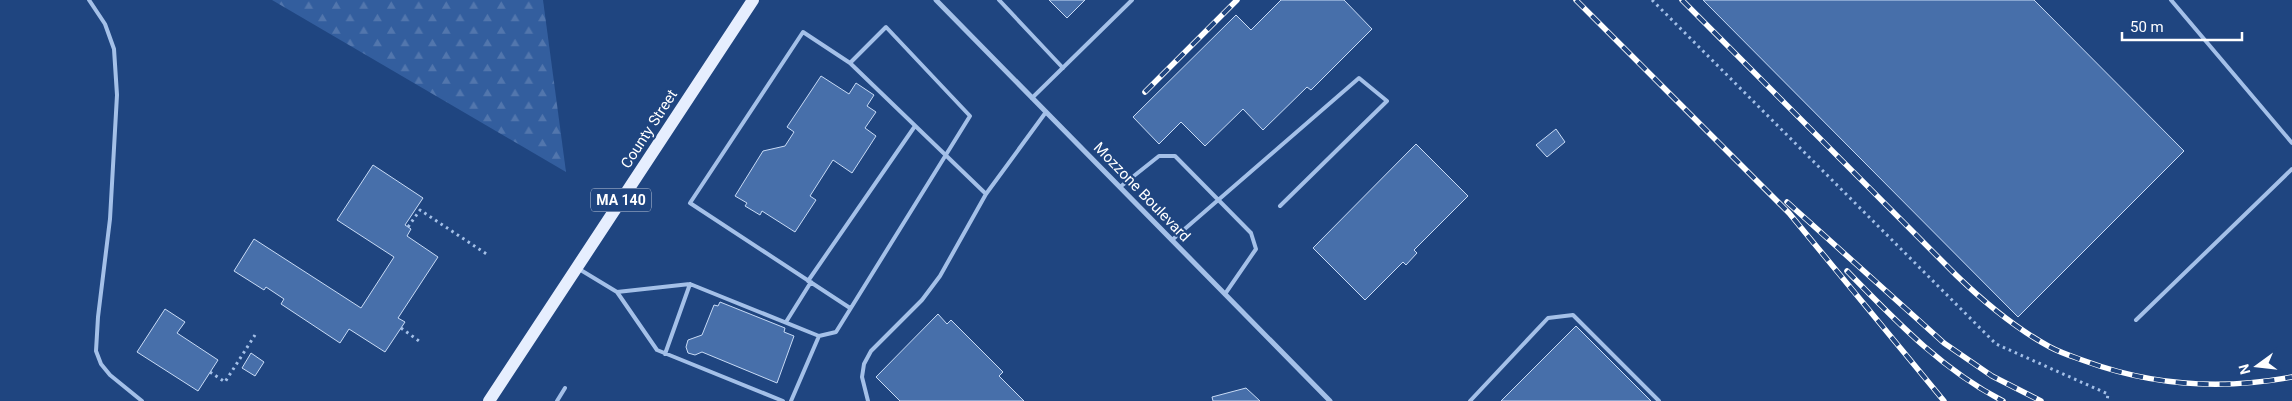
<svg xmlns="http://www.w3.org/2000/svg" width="2292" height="401" font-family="Roboto,sans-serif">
<defs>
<pattern id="forest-firs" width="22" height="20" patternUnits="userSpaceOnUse" patternTransform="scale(1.25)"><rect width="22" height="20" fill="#335e9e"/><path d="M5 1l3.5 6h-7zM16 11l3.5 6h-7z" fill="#5276ad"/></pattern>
</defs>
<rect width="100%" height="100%" fill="#1f4580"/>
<path fill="url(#forest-firs)" d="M 272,0 L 543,0 L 566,172 Z"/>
<path fill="#476faa" stroke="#c8dbf6" d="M 1049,0 L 1085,0 L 1067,18 Z
M 1281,0 L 1344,0 L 1372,29 L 1311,90 L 1307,87 L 1263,130 L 1243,109 L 1205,146 L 1181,122 L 1159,144 L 1133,117 L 1236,15 L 1251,30 Z
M 1703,0 L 2034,0 L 2184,151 L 2018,317 Z
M 821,76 L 849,94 L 856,83 L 874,95 L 867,106 L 876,112 L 865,128 L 876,136 L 852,173 L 833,160 L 810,196 L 816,200 L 795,232 L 762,211 L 760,215 L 745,206 L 747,203 L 735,196 L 763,151 L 785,146 L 794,132 L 787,127 Z
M 1556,129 L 1565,142 L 1547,157 L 1536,145 Z
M 1416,144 L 1468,196 L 1414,250 L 1417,253 L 1406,265 L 1403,262 L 1365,300 L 1313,248 Z
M 373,165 L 423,198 L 405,225 L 411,229 L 407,236 L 438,257 L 398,318 L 405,322 L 385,352 L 349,329 L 340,343 L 281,304 L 284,299 L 266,287 L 264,290 L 234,271 L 254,239 L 361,308 L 394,257 L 337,220 Z
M 720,302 L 785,328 L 784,332 L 794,336 L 777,383 L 702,352 L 695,355 L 688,353 L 686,347 L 688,340 L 702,335 L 714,305 L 718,306 Z
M 165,309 L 185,322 L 177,333 L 218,360 L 198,391 L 137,352 Z
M 938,314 L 947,324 L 951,320 L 1003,372 L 999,376 L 1024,401 L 900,401 L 876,377 Z
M 1576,326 L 1651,401 L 1501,401 Z
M 251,353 L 264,362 L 255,376 L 242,368 Z
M 1246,388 L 1260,401 L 1213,401 L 1212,397 Z"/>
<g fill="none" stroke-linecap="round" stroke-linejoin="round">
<path stroke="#a4c0e8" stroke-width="3" stroke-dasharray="2.5 4" stroke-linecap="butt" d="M 1652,0 L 1996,344 L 2108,394 L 2107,401
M 408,227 L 420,210 L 488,255
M 401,328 L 419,341
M 210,372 L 225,382 L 255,335"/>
<path stroke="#a4c0e8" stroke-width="4" d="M 89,0 L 105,24 L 114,49 L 117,95 L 110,219 L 98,317 L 96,351 L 101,364 L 110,375 L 142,401
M 999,0 L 1063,68
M 2171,0 L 2292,143
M 1032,98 L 1132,0
M 1120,187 L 1159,156 L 1175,156 L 1251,233 L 1256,249 L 1225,294
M 1172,240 L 1359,78 L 1387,101 L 1280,206
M 579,269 L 617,292 L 657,350 L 783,401
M 808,281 L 915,126
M 617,292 L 690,284 L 819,336 L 836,332 L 970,116 L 886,27 L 850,63
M 850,308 L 690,203 L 803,32 L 850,63 L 986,194
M 2136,320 L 2292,169
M 786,322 L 811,282
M 665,354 L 690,284
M 557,401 L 565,388
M 791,401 L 819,336
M 868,401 L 862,377 L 864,364 L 871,351 L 922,300 L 940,276 L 986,194 L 1046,112
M 1470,401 L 1548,318 L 1573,315 L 1659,401"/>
<path stroke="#a4c0e8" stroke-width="5" d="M 936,0 L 1330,401"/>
<path stroke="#e6eefe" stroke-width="12" d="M 489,401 L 753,0"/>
<defs>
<path id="rail" d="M 1576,0 L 1789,213 L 1944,401
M 1682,0 L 1956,275 C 1985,303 2015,328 2050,347 C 2061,353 2074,357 2085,361 C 2153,386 2222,390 2292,377
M 1145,92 L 1237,0
M 1787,202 L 1944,343 L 1992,376 L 2041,401
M 1847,271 C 1895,320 1941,369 2003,401"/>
</defs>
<use href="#rail" stroke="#fff" stroke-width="5.5"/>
<use href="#rail" stroke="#1f4580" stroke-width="4" stroke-dasharray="11" stroke-linecap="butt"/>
</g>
<g text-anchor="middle" stroke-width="4.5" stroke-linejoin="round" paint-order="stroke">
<rect fill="#1f4580" stroke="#bcc7d9" stroke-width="1" x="591" y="188.5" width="60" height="23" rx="4"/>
<g font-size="14" font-weight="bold" fill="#fff">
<text x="621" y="205">MA 140</text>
</g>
<g font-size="15" fill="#fff" stroke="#1f4580">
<text transform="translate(649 129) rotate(-57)" y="5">County Street</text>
<text transform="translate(1142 192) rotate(46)" y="5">Mozzone Boulevard</text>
</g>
</g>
<g transform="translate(2257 366) rotate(255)" stroke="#1f4580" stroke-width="4" paint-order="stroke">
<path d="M0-4L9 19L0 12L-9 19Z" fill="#ffffff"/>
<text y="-8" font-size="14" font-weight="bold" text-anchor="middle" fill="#ffffff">N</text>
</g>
<path d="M2122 32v8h120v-8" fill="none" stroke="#ffffff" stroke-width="2.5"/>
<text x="2130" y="32" font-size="15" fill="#ffffff" stroke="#1f4580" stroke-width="4" paint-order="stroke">50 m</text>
</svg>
